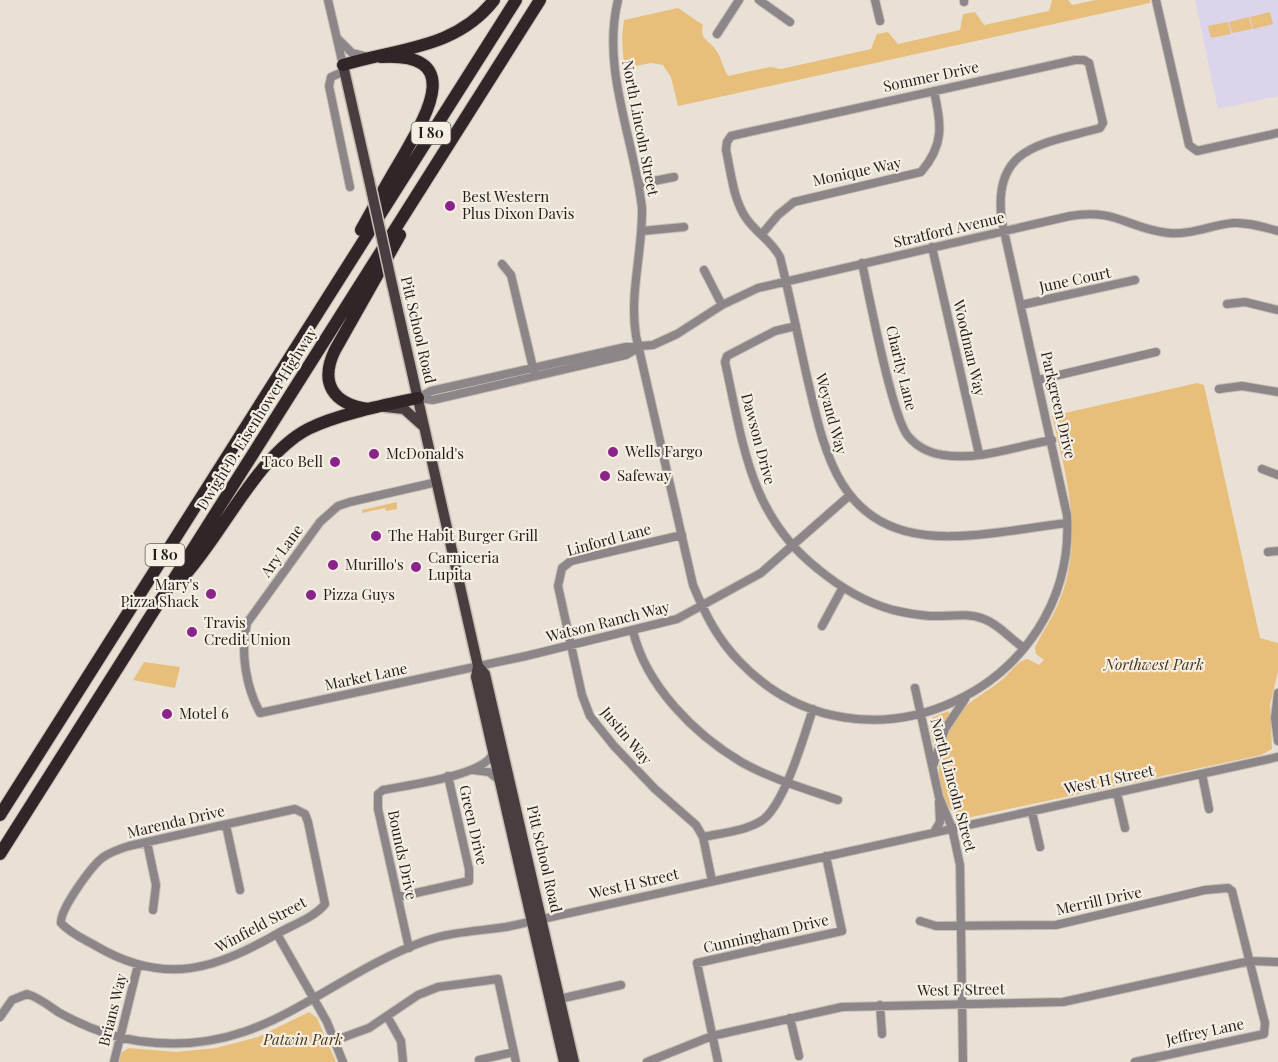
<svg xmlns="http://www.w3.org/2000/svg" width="1278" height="1062" font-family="'Playfair Display',serif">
<rect width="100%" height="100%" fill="#e9e1d6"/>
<path fill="#dbd4ea" d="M 1195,0 L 1278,0 L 1278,96 L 1218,109 Z"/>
<path fill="#e7be7a" d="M 1052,0 L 1068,0 L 1072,5 L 1096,0 L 1150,0 L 1150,3 L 678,106 L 671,77 L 663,65 L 651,63 L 624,68 L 622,37 L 624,20 L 678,8 L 703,25 C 699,40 709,40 715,49 C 721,56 723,68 728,76 L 770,67 L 781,69 L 871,49 L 877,34 L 888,32 L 898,44 L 960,30 L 963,14 L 975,12 L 984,25 L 1049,11 Z
M 1270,12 L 1273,24 L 1253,29 L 1250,17 Z
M 1249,17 L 1252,29 L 1232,33 L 1229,22 Z
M 1228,22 L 1231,34 L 1211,38 L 1208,26 Z
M 1197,383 L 1204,385 L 1260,638 L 1278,643 L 1278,671 L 1270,705 L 1272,749 L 1261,755 L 962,819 C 927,797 937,741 959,713 C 971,699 989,691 1003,679 C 1011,672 1018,660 1028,659 L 1039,665 L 1044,660 L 1036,654 L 1035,647 C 1041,635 1049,623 1055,611 C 1086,547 1068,481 1052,416 Z
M 397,502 L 397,509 L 386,511 L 385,508 L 362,513 L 362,510 Z
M 144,662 L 180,667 L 175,688 L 133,680 Z
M 948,711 L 950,714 L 936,742 L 933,742 L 929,719 Z
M 309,1012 L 317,1018 L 336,1062 L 119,1062 L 122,1052 L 129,1048 L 176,1052 L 216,1048 L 258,1037 Z"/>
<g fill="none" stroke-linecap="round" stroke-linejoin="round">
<defs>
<path id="minor" d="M 328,0 L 343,65
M 618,0 C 601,70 634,138 642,208 C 643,251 629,293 636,336 L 693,585 C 705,614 718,640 740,662 C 863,790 1078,689 1067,515 L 1002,222 C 991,145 1044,144 1100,128 L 1103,123 L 1089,63 L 1084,60 L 1075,60 L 731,136 L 727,142 L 726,150 C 731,172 733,199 746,218 C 756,233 771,240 780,257 C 790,297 798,337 807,377 C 824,449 837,525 926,535 C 968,540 1025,528 1067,523
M 759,0 L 790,22
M 875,0 L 880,21
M 964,0 L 964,2
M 1156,0 L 1189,145 L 1197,151 L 1278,133
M 717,34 L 739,0
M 338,39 L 352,53 L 364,56
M 345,71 L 331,77 L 329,86 L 350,187
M 639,184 L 674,177
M 642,231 L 684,227
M 762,234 L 778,215 L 794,202 L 921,172 C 945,144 941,125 934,91
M 932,247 L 979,454
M 862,263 C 869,295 892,417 908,436 C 917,447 929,453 943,455 C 979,461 1017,446 1052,440
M 502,264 L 511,275 L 534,372
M 704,270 L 722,305
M 1227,304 L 1245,302 L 1278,310
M 1021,305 L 1135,280
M 796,326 L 775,331 L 727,356 L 725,362 C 743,442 749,515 818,569 C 841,588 864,602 893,610 C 905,613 918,615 930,616 C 948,617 966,612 984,619 C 1000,625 1010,639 1024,648
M 1038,380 L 1156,352
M 1219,389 L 1242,386 L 1278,392
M 418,398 L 431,391 L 480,380 L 626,347 L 653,345 L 677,334 L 722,305 L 758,288 L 1070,216 C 1117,208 1128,229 1169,233 C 1191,235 1211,225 1233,223 C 1248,222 1263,227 1278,231
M 419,398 L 433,400 L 626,355 L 638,348
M 1262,469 L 1278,475
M 437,482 L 350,502 L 338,506 L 320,522 L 247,623 C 240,652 246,687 260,713 L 526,656 L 677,619 L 761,573 L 850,495
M 682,535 L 571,561 L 562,568 L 558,586 L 582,695 L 590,716 L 614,746 L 655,789 L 696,825 L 703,837 L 712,881
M 1268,552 L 1278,551
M 822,626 L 842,589
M 633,631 C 646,686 695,735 743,763 C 772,779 806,789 838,800
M 915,688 L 939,797 L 952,828 L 960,865 L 963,1062
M 1278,693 L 1275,718 L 1278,741
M 933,766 L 945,729 L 965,699
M 473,770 L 489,772 L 499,780
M 1202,774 L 1209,809
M 1117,793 L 1125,828
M 295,809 L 305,814 L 308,822 L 325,904 C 316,916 295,924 282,931 C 216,969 166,987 96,946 C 84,939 71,934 61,923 C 60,909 91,867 102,858 C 110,852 119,849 129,846 Z
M 1032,812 L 1040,847
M 226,825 L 240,890
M 934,832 L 940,822 L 939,802
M 703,837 C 722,833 745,831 761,821 C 784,807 804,736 813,709
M 147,842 L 156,885 L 153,910
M 398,897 L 469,881 L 469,869 L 448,776
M 920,921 L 936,926 L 1056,925 L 1205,890 L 1228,888 L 1232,891 L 1265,1023 L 1264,1034 L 1135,1062
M 277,934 L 327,1022 L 343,1062
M 409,948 L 378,809 L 378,794 L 383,790 C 407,785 485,776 493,753
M 555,1000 L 621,985
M 880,1005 L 882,1034
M 387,1016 L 401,1041 L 403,1062
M 0,1017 L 12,1000 L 27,994 C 38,997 48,1005 58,1012 C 83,1026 110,1037 139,1041 C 263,1059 320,979 425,941 C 450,932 479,931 506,927 L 1278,757
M 790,1018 L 799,1056
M 336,1040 L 369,1028 L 418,995 L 438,987 L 498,979 L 516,1062
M 479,1060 L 514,1052
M 114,1062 L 138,965
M 647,1062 L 712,1036 L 842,1007 L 1063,1002 L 1250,961 L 1278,962
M 718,1062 L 697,963 L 842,931 L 826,856"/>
<path id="major" d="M 343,65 L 369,180
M 392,284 L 478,666 L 476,677 L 564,1062
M 385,407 L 404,409 L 423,426
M 478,666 L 485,674 L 574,1062"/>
<path id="highway" d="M 343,65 C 398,48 456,49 494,0
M 361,230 C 375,205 388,181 402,158 C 426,116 466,52 381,57
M 368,409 C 333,404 319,383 335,350 L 400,235
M 185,575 C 223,533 258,455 308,429 C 338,414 385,405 418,398
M 0,815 L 516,0
M 0,854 L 540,0"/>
</defs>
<use href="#minor" stroke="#c5beb4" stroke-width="10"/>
<use href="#major" stroke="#c5beb4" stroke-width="13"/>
<use href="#highway" stroke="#c5beb4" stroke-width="14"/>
<use href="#minor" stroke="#8d8688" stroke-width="8"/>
<use href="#major" stroke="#483d3f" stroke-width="10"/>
<use href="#highway" stroke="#302527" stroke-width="12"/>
<defs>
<path id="major-bridge" d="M 369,180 L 392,284"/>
</defs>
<use href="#major-bridge" stroke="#c5beb4" stroke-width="13" stroke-linecap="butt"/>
<use href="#major-bridge" stroke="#483d3f" stroke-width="10"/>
</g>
<g fill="#8a248b" stroke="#f6eee3" stroke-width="2">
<circle cx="450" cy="206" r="6"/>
<circle cx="613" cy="452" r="6"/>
<circle cx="374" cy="454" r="6"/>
<circle cx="335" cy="462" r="6"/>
<circle cx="605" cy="476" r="6"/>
<circle cx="376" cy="536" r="6"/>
<circle cx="333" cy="565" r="6"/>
<circle cx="416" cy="567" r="6"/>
<circle cx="211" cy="594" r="6"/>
<circle cx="311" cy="595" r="6"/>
<circle cx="192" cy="632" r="6"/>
<circle cx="167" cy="714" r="6"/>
</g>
<g text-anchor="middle" stroke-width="4.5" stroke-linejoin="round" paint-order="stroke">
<g fill="#f6eee3" stroke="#615d57" stroke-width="1.5">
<rect x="411.5" y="122" width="39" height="22" rx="4.5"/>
<rect x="145.5" y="544" width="39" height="22" rx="4.5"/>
</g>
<g font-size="14" font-weight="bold" fill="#211f1b">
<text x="431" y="138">I 80</text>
<text x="165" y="560">I 80</text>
</g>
<g font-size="15" fill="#211f1b" stroke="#f6eee3">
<text transform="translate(931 77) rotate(-12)" y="5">Sommer Drive</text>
<text transform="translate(640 128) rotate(79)" y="5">North Lincoln Street</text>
<text transform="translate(857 172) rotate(-12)" y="5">Monique Way</text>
<text transform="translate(949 230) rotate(-13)" y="5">Stratford Avenue</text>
<text transform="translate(1075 280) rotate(-12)" y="5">June Court</text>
<text transform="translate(418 330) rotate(77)" y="5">Pitt School Road</text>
<text transform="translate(969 348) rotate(77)" y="5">Woodman Way</text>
<text transform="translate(901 368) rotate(76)" y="5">Charity Lane</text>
<text transform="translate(1058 405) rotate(77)" y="5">Parkgreen Drive</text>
<text transform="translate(831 414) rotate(75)" y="5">Weyand Way</text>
<text transform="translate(257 419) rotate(-58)" y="5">Dwight D. Eisenhower Highway</text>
<text transform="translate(758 439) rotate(75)" y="5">Dawson Drive</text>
<text transform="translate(609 540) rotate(-15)" y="5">Linford Lane</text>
<text transform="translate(282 551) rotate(-54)" y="5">Ary Lane</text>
<text transform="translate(608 622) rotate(-14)" y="5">Watson Ranch Way</text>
<text transform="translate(366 677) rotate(-12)" y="5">Market Lane</text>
<text transform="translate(626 736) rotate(50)" y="5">Justin Way</text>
<text transform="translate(1109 780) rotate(-12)" y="5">West H Street</text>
<text transform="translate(953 785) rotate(75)" y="5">North Lincoln Street</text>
<text transform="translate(176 822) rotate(-13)" y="5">Marenda Drive</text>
<text transform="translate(473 825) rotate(77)" y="5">Green Drive</text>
<text transform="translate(402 855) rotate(78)" y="5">Bounds Drive</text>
<text transform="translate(544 859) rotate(77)" y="5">Pitt School Road</text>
<text transform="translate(634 884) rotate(-13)" y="5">West H Street</text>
<text transform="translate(1099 901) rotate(-12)" y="5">Merrill Drive</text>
<text transform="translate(261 925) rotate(-28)" y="5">Winfield Street</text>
<text transform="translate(766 934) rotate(-13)" y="5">Cunningham Drive</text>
<text transform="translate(961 990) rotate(-1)" y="5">West F Street</text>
<text transform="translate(113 1010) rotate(-76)" y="5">Brians Way</text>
<text transform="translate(1205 1032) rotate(-12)" y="5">Jeffrey Lane</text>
</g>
<g font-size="15" fill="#211f1b" stroke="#f6eee3" text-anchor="start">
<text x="462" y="202">Best Western<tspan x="462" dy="17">Plus Dixon Davis</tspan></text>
<text x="625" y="457">Wells Fargo</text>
<text x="386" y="459">McDonald's</text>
<text x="323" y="467" text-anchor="end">Taco Bell</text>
<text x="617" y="481">Safeway</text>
<text x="388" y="541">The Habit Burger Grill</text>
<text x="428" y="563">Carniceria<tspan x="428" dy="17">Lupita</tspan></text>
<text x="345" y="570">Murillo's</text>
<text x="199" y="590" text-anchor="end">Mary's<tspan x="199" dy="17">Pizza Shack</tspan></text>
<text x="323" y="600">Pizza Guys</text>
<text x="204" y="628">Travis<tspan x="204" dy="17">Credit Union</tspan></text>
<text x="179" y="719">Motel 6</text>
</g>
<g font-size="15" font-style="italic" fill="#473516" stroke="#f6eee3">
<text x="1154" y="670">Northwest Park</text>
<text x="303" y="1045">Patwin Park</text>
</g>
</g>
</svg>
